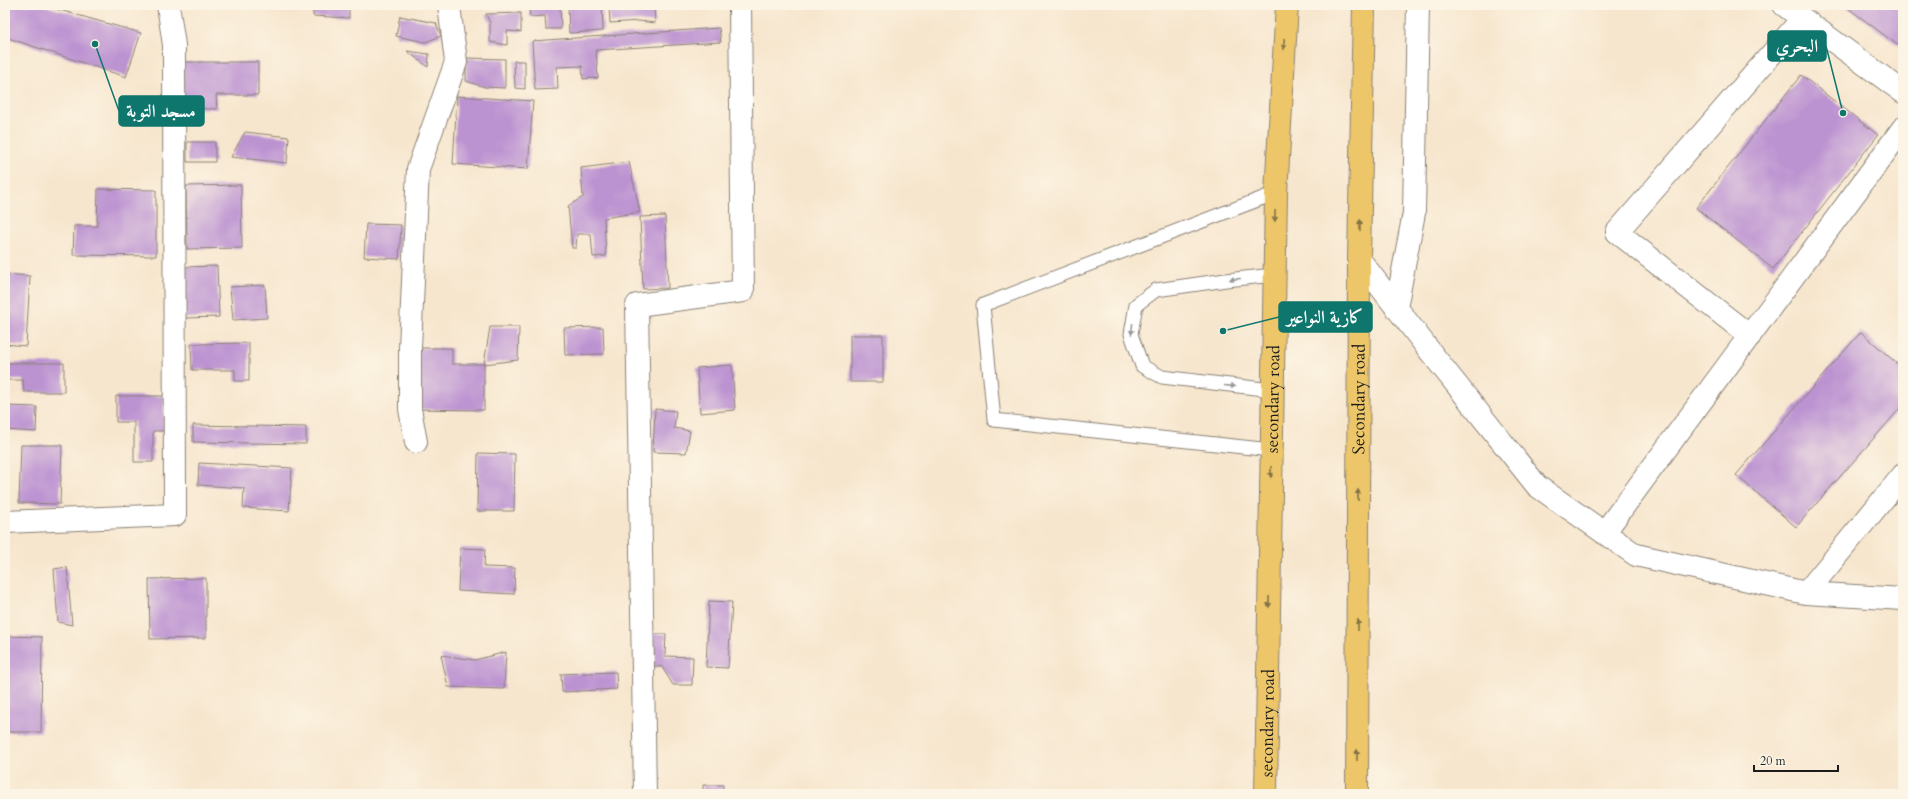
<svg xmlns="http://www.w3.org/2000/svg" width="1908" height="799" font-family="Cardo,Amiri,serif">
<rect width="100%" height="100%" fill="#fcf5e5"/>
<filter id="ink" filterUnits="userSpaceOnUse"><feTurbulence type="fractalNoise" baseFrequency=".025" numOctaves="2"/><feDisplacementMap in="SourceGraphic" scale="8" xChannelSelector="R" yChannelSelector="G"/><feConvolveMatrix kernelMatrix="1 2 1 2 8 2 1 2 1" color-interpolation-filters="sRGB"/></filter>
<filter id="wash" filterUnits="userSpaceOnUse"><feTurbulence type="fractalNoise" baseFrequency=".012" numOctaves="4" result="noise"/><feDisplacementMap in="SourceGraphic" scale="16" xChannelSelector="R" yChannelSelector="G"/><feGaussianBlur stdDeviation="0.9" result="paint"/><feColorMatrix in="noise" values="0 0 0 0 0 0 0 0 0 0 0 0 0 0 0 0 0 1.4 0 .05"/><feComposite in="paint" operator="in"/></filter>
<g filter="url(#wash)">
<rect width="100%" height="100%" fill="#f7e6ce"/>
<g id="blocks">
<path fill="#bc93d1" d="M 5,5 L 42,5 L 141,33 L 126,77 L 5,37 Z
M 313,5 L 349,5 L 349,18 L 313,16 Z
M 529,5 L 560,5 L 561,29 L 546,29 L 545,16 L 530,17 Z
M 568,5 L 602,5 L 603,31 L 569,33 Z
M 609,5 L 654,5 L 655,23 L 639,21 L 610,23 Z
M 1844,5 L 1903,5 L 1903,49 Z
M 521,13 L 521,32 L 507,31 L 507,45 L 490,42 L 490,23 L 486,14 Z
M 400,16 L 436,23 L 441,36 L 425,42 L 396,36 Z
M 719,28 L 721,42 L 596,50 L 598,78 L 583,79 L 582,66 L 557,67 L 558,89 L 535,90 L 532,41 Z
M 407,51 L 429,54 L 428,67 Z
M 466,58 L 505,59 L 505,88 L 485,87 L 466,81 Z
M 514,61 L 525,61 L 525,89 L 515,88 Z
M 183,62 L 258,62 L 258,95 L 216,95 L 217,109 L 183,108 Z
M 1801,75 L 1878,135 L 1773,269 L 1696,208 Z
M 457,96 L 533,101 L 528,169 L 453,164 Z
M 245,132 L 289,137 L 287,163 L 231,157 Z
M 187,142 L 215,142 L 215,162 L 187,162 Z
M 629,162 L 640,212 L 604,218 L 606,256 L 593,257 L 591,234 L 577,234 L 576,248 L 572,248 L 568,206 L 583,197 L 581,168 Z
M 241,185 L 242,248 L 187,249 L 186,186 Z
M 98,189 L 156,190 L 156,256 L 73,255 L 74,226 L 97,226 Z
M 665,216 L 668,288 L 643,289 L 640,217 Z
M 366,224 L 401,225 L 399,259 L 364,257 Z
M 217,266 L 219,317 L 185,318 L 183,267 Z
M 5,274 L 30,276 L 26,346 L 5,344 Z
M 265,285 L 267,318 L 233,320 L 230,287 Z
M 490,327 L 519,327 L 518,360 L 484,364 Z
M 603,327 L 604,354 L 565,355 L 564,328 Z
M 1861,332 L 1903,369 L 1903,405 L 1796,527 L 1736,475 Z
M 850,335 L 883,335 L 883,382 L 850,382 Z
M 249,343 L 249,381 L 235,381 L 235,370 L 192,370 L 191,344 Z
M 410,348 L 452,348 L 452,364 L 484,364 L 484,410 L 410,409 Z
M 5,363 L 64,363 L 64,392 L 24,392 L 23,380 L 5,380 Z
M 732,365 L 735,410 L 700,413 L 697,368 Z
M 116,396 L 164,396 L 164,431 L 153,431 L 153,462 L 134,462 L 134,422 L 116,422 Z
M 5,406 L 37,407 L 36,432 L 5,430 Z
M 655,409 L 676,411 L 674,428 L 690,431 L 686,453 L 653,452 Z
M 193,425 L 306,427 L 306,444 L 193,442 Z
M 21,445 L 62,445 L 60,504 L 19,503 Z
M 478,453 L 515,454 L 514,511 L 477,511 Z
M 199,463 L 292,468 L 289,511 L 243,508 L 244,488 L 198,485 Z
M 460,548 L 485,549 L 484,567 L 515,568 L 514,594 L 458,591 Z
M 67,567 L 72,625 L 58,622 L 54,569 Z
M 206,578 L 206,638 L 150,639 L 149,579 Z
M 709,601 L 732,602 L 728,668 L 706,667 Z
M 652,634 L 666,634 L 665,656 L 693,657 L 692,685 L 673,685 L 662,667 L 650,666 Z
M 5,636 L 42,637 L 41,732 L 5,732 Z
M 506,652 L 504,689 L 448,687 L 441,655 L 475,660 Z
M 616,672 L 617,689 L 562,692 L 561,674 Z
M 703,785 L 723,785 L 723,794 L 703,794 Z"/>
</g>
</g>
<g filter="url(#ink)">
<use href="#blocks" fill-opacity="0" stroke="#8a8175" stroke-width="1"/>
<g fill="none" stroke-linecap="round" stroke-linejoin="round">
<defs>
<path id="lane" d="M 1272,390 L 1162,377 L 1142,366 L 1131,334 L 1136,305 L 1156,290 L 1226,280 L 1274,275
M 1271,450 L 994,420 L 983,305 L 1276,193"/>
<path id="street" d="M 1784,5 L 1903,92
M 1359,259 L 1429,350 L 1537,486 L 1636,555 L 1806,593 L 1903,599
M 1396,308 L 1414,213 L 1418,5
M 1750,336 L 1617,232 L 1802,19
M 416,442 L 410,409 L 410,348 L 418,169 L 456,62 L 449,5
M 5,522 L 175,515 L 174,45 L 168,5
M 1604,533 L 1903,128
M 1806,593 L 1903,475
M 645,794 L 637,305 L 743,291 L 740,5"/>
<g id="primary">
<path id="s1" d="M 1266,794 L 1276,193 L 1287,5"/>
<path id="s2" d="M 1357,794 L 1359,259 L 1364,5"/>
</g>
</defs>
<use href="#lane" stroke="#8a8175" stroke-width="15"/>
<use href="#street" stroke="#8a8175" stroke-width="24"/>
<use href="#primary" stroke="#8a8175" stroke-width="24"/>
<use href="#lane" stroke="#fff" stroke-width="13"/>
<use href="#street" stroke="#fff" stroke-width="22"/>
<use href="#primary" stroke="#ecc669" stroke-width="22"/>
</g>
<defs><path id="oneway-solid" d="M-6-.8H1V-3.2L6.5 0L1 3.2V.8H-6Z"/></defs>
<g fill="#847142">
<use href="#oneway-solid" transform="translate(1284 44) rotate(93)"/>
<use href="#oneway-solid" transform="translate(1275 216) rotate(91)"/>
<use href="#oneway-solid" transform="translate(1360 225) rotate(-89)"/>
<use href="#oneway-solid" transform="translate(1271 472) rotate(91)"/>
<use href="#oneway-solid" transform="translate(1358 495) rotate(-90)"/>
<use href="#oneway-solid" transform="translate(1269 602) rotate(91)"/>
<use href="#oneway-solid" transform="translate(1358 625) rotate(-90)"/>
<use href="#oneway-solid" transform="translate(1357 755) rotate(-90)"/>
</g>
<g fill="#999">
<use href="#oneway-solid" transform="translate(1235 279) rotate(175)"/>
<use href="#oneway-solid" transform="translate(1132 329) rotate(96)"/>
<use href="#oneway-solid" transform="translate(1230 386) rotate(5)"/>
</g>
</g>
<g text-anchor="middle" stroke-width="3" stroke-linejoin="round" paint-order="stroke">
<g font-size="17" fill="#1c1c1c" stroke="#fcf5e5">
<text dy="6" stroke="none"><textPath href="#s1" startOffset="395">secondary road</textPath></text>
<text dy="6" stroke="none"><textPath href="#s2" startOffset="395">Secondary road</textPath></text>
<text dy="6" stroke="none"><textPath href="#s1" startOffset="71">secondary road</textPath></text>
</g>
</g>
<path fill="none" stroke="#0f766e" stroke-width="1.5" d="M1843 113L1826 46M95 44L119 111M1223 331L1279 317"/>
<g fill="#0f766e" stroke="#fcf5e5" stroke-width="1.5">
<circle cx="1843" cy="113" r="4"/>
<circle cx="95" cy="44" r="4"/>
<circle cx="1223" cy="331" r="4"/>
</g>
<g fill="#0f766e" stroke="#0f766e" stroke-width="1.5">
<rect x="1768" y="31" width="58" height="30" rx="4"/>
<rect x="119" y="96" width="85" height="30" rx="4"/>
<rect x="1279" y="302" width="93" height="30" rx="4"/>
</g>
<g font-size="18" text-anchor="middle" font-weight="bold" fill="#fff">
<text x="1797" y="52">البحري</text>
<text x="161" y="117">مسجد التوبة</text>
<text x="1325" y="323">كازية النواعير</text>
</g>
<rect width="1908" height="799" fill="none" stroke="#fcf5e5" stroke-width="20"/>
<path d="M1754 765v6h84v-6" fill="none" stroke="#1c1c1c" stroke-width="2"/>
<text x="1760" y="765" font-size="12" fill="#1c1c1c" stroke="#fcf5e5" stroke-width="3" paint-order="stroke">20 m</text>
</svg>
